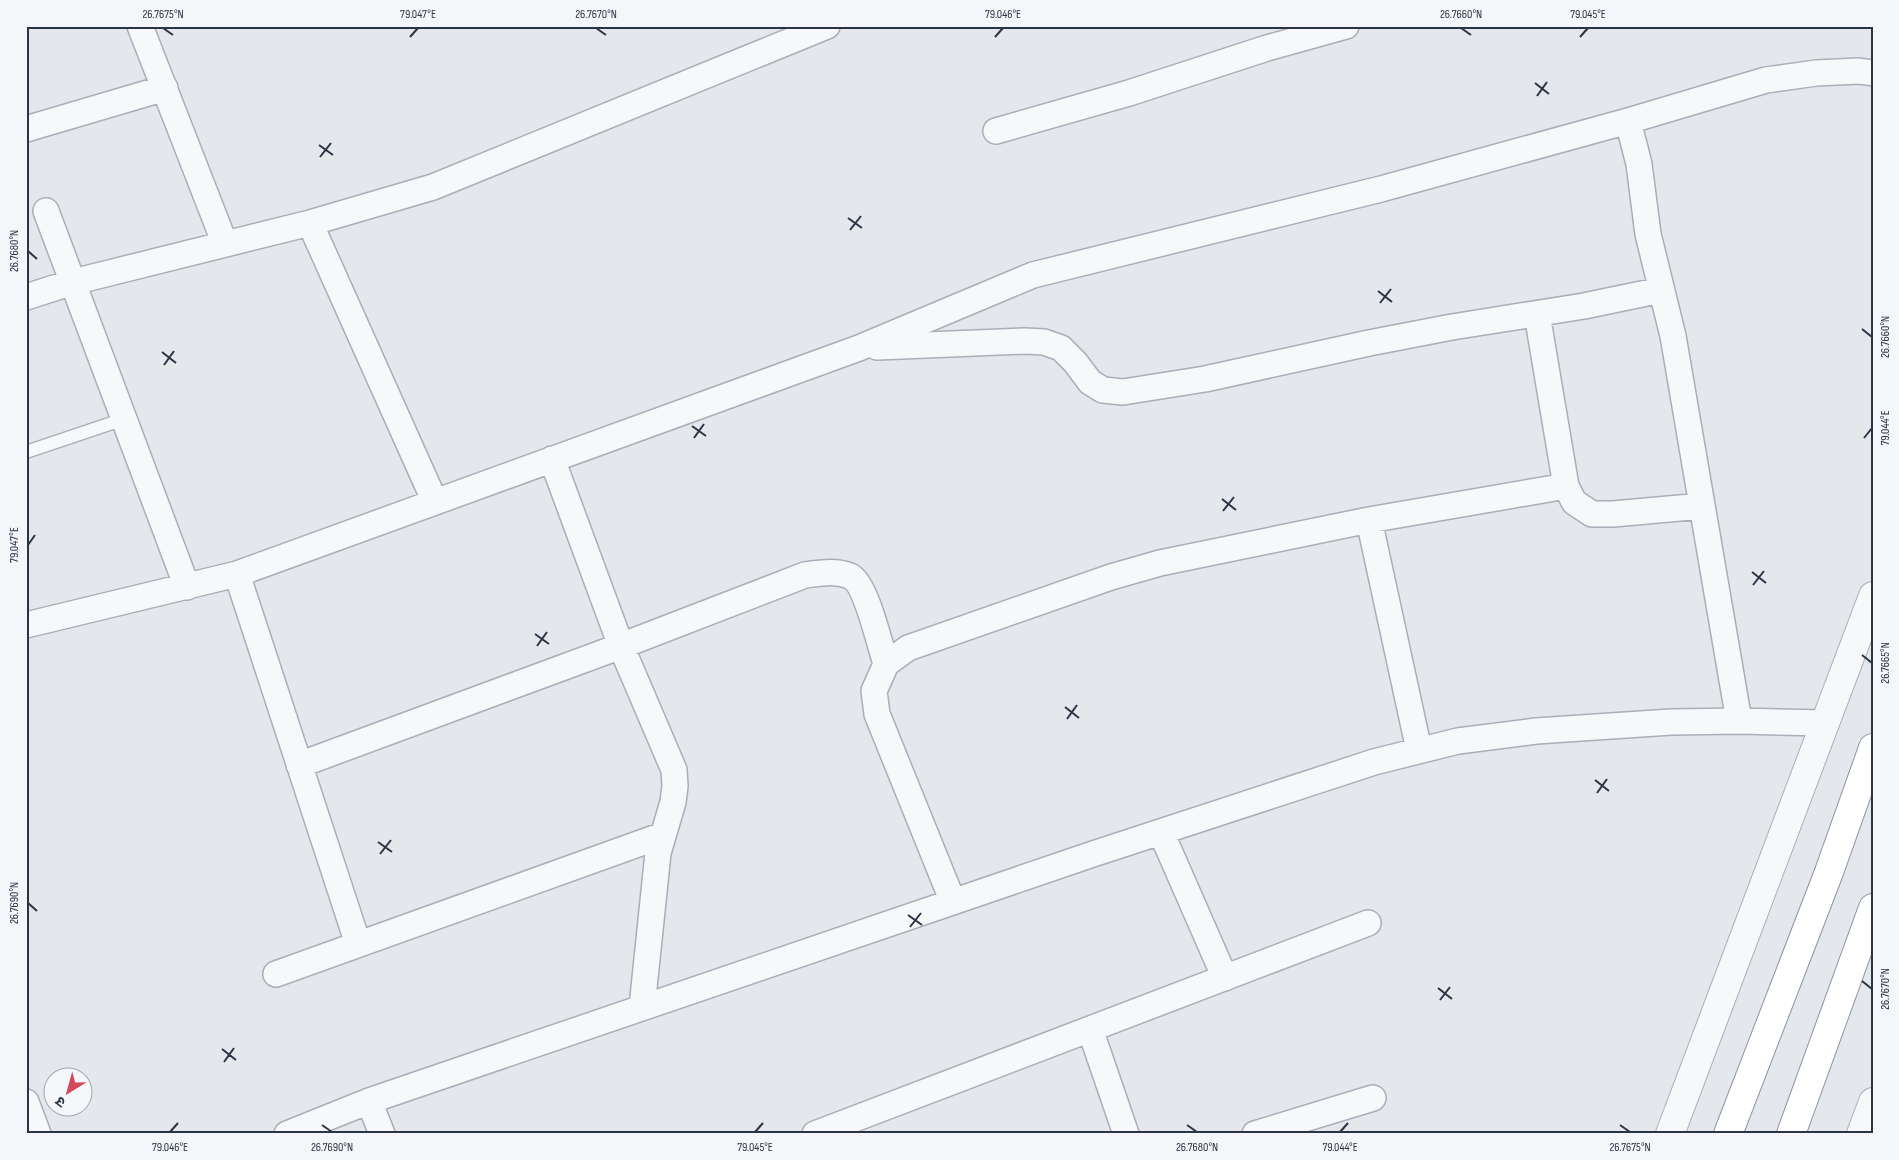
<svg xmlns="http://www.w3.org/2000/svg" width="1899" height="1160" font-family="'Sofia Sans Condensed','Noto Sans Devanagari',sans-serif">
<rect width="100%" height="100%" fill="#e4e7ec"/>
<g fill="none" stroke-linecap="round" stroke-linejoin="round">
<defs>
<path id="service" d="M 26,452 L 124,419"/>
<path id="minor" d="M 140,26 L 225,244
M 1628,121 L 1639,164 L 1648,234 L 1673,336 L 1739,721
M 26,129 L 165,88
M 996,131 L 1129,93 L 1267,48 L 1346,26
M 46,211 L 187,587
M 310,223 L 435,502
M 26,297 L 73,282 L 310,223 L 433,187 L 827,26
M 1537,314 L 1566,486 L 1574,502 L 1592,514 L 1613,514 L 1702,506
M 877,347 L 1025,341 L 1044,342 L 1061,348 L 1075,362 L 1090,382 L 1103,390 L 1123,392 L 1205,379 L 1369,343 L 1452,327 L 1584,306 L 1661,290
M 552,459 L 621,646 L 674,770 L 675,786 L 673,802 L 658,853 L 642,1007
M 1369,520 L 1419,750
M 237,574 L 358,944
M 26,625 L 237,574 L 859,348 L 1033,275 L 1381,189 L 1628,121 L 1766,80 L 1816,73 L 1859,71 L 1873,73
M 299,765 L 621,646 L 805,575 C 821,573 835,570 850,576 C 866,583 880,646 886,664
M 1161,832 L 1225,978
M 953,902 L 877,714 L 874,691 L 886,664 L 908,648 L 1111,577 L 1160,563 L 1369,520 L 1566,486
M 276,974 L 663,835
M 1090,1029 L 1126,1134
M 369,1101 L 382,1134
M 26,1102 L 38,1134
M 287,1134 L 369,1101 L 1093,854 L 1374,762 L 1458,741 L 1536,731 L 1671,722 L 1739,721 L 1825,723
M 815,1134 L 1368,923
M 1255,1134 L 1373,1098"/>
<path id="tertiary" d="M 1670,1134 L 1873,596
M 1861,1134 L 1873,1102"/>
<path id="trunk" d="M 1728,1134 L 1829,872 L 1873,748
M 1791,1134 L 1873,908"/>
</defs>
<use href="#service" stroke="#a9aeb7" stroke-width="15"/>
<use href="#minor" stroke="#a9aeb7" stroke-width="28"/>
<use href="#tertiary" stroke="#a9aeb7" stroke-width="30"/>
<use href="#trunk" stroke="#8b94a3" stroke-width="30"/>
<use href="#service" stroke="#f7f8fa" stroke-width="12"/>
<use href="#minor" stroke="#f7f8fa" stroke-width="25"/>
<use href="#tertiary" stroke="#f7f8fa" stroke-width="28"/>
<use href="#trunk" stroke="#fff" stroke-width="28"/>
</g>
<path fill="none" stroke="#2b3445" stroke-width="2" d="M 163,28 L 173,35M 596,28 L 606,35M 1461,28 L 1471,35M 410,37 L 418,28M 995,37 L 1003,28M 1580,37 L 1588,28M 1535,83 L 1549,94M 1537,96 L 1547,82M 319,145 L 333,155M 320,157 L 331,143M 848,218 L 862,228M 850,230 L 861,216M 28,251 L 37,259M 1378,291 L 1392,302M 1380,303 L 1391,289M 1862,329 L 1872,337M 162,352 L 176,363M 164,365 L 174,351M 692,426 L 706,436M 694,438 L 704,424M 1864,438 L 1872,428M 1222,499 L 1236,510M 1223,511 L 1234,497M 28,545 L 35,535M 1752,572 L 1766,583M 1753,585 L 1764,571M 535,634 L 549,644M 537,646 L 547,632M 1862,655 L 1872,663M 1065,707 L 1079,718M 1067,719 L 1077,705M 1595,780 L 1609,791M 1597,793 L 1607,779M 378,842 L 392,852M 380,854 L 391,840M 28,903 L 37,911M 908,915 L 922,925M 910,927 L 921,913M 1862,981 L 1872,989M 1438,988 L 1452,999M 1440,1000 L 1450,987M 222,1049 L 236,1060M 224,1062 L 234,1048M 322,1125 L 332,1132M 1187,1125 L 1197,1132M 1620,1125 L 1630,1132M 170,1132 L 178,1123M 755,1132 L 763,1123M 1340,1132 L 1348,1123"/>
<rect width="1899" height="1160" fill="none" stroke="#f4f6f9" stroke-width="55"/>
<g transform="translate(68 1092) rotate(217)"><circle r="24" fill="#f4f6f9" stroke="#a4a8b1"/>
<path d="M0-4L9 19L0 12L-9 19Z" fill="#d1495b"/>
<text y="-8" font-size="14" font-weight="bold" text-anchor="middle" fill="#2b3445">उ</text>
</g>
<rect x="28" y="28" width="1844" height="1104" fill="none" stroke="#2b3445" stroke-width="2"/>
<g font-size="12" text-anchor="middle" fill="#2b3445">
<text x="163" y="18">26.7675°N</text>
<text x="418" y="18">79.047°E</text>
<text x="596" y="18">26.7670°N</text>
<text x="1003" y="18">79.046°E</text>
<text x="1461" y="18">26.7660°N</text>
<text x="1588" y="18">79.045°E</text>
<text transform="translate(14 251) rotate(-90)" y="4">26.7680°N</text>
<text transform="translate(1885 337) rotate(-90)" y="4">26.7660°N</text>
<text transform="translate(1885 428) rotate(-90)" y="4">79.044°E</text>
<text transform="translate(14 545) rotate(-90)" y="4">79.047°E</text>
<text transform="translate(1885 663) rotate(-90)" y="4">26.7665°N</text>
<text transform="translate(14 903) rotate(-90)" y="4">26.7690°N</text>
<text transform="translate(1885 989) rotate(-90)" y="4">26.7670°N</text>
<text x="170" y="1151">79.046°E</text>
<text x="332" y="1151">26.7690°N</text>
<text x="755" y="1151">79.045°E</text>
<text x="1197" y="1151">26.7680°N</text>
<text x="1340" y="1151">79.044°E</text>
<text x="1630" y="1151">26.7675°N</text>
</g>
</svg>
